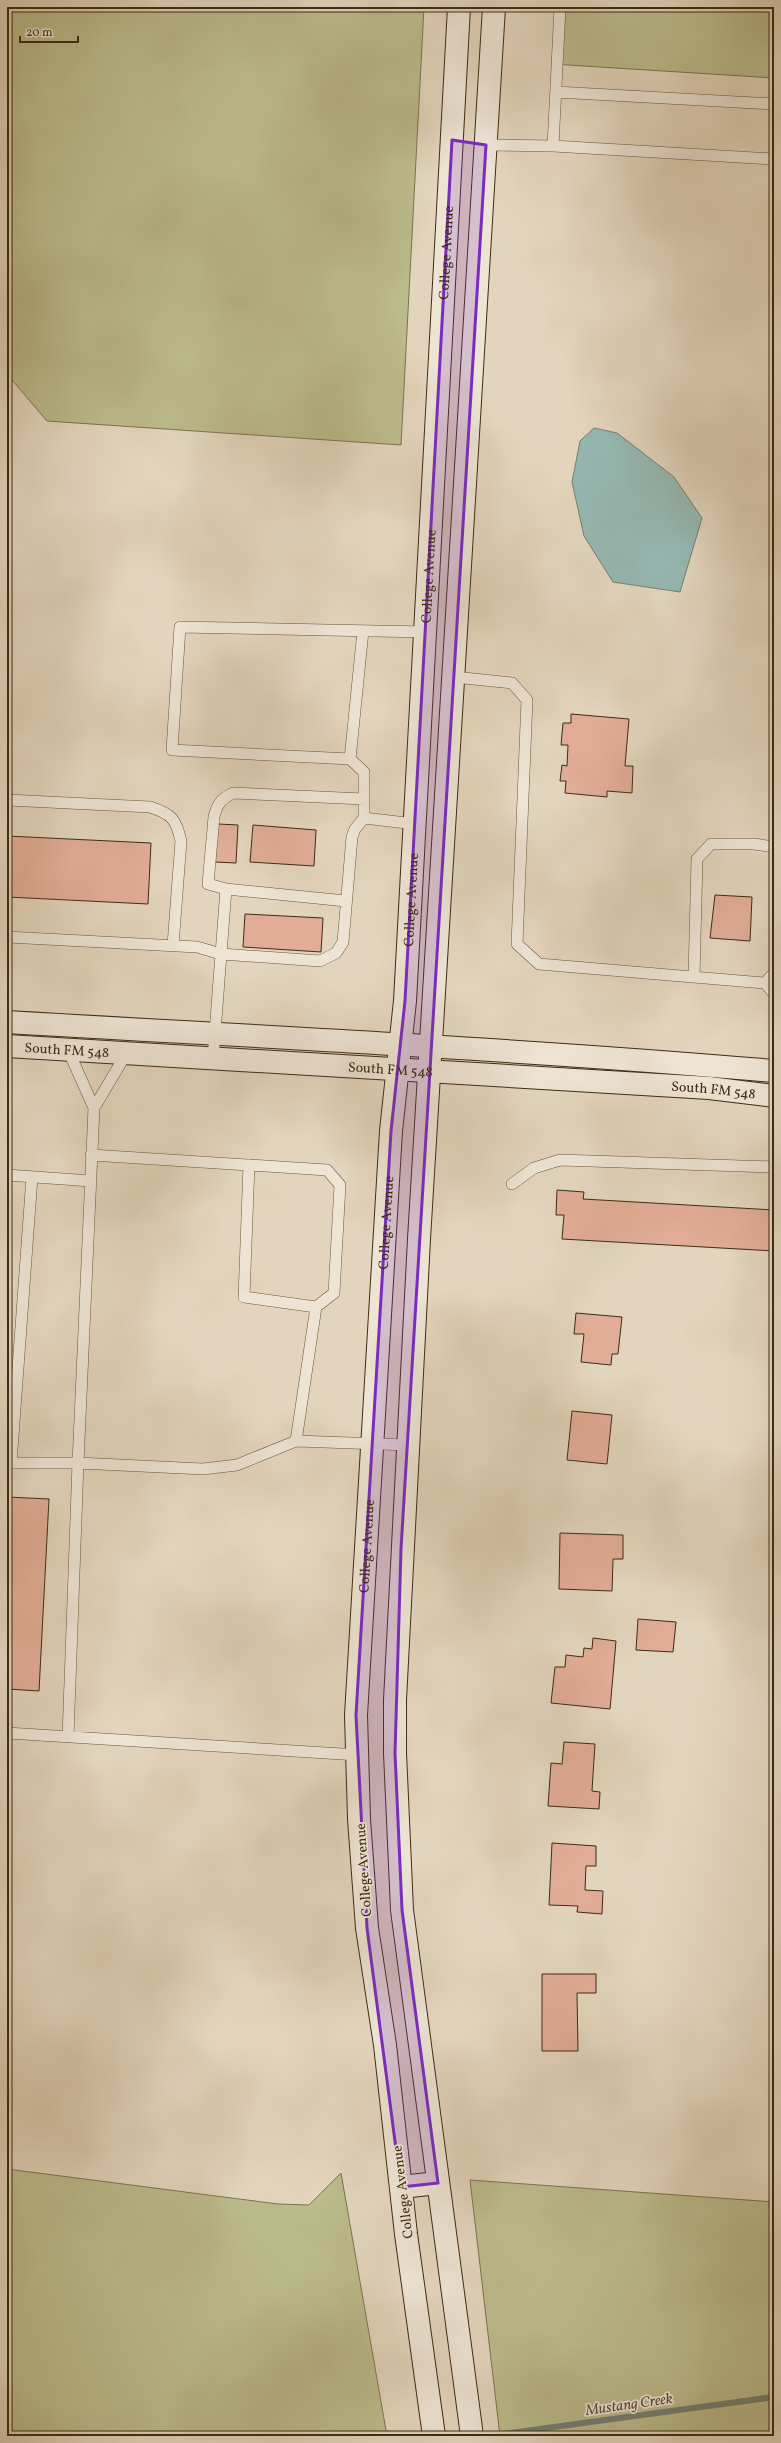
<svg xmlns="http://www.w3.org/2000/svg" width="781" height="2443" font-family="Vollkorn,serif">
<rect width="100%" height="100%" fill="#e3d5bd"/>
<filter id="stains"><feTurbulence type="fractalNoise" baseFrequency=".005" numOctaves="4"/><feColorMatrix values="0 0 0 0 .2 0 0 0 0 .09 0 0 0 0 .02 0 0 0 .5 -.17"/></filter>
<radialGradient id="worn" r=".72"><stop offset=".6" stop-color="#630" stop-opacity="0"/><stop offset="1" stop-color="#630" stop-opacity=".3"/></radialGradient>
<path fill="#bbbb8c" stroke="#7c734f" d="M 7,7 L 424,7 L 401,445 L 47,421 L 7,374 Z
M 556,7 L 774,7 L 774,78 L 552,64 Z
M 7,2169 L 278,2204 L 309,2205 L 341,2173 L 387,2436 L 7,2436 Z
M 470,2180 L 774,2202 L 774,2436 L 500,2436 Z"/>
<path fill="#95b8b2" stroke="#728072" d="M 594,428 L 617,433 L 674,477 L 702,518 L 680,592 L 613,582 L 584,536 L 572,482 L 580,441 Z"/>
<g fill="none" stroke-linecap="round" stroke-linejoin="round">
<path stroke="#728072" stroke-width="6" d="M 488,2436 L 774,2397"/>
</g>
<path fill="#e2ad97" stroke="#3e2b12" d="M 571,714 L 629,719 L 625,766 L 633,766 L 632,793 L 607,791 L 607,797 L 565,793 L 566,781 L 560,781 L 562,765 L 567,766 L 568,745 L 561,745 L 563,723 L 571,723 Z
M 218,824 L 238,825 L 236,863 L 215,862 Z
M 253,825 L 316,830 L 314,866 L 250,862 Z
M 7,836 L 151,843 L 148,904 L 7,897 Z
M 715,895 L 752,897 L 750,941 L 710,938 Z
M 245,914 L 323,918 L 321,952 L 243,947 Z
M 557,1190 L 584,1192 L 583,1199 L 774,1210 L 774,1251 L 562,1239 L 564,1215 L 556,1215 Z
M 576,1313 L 622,1317 L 618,1354 L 612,1354 L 611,1365 L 581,1362 L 584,1334 L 574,1334 Z
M 572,1411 L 612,1415 L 607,1464 L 567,1460 Z
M 7,1497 L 49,1499 L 39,1691 L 7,1689 Z
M 560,1533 L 623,1535 L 623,1559 L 613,1559 L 612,1591 L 559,1589 Z
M 638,1619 L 676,1622 L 673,1652 L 636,1650 Z
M 593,1638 L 616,1641 L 610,1709 L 551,1703 L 555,1667 L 565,1667 L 566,1655 L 583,1657 L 584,1648 L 592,1649 Z
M 564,1742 L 595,1744 L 592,1791 L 600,1792 L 599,1809 L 548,1806 L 551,1763 L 562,1764 Z
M 552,1843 L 596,1846 L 596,1866 L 586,1866 L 585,1890 L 603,1891 L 602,1914 L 577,1912 L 578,1906 L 549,1905 Z
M 542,1974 L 596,1974 L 596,1993 L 577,1993 L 578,2051 L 542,2051 Z"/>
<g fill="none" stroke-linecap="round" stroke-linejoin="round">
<defs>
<path id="service" d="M 556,92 L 774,104
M 486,145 L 553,146 L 560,7
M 553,146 L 774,159
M 363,631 L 350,759 L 172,750 L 180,627 L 425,632
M 454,677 L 512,683 L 527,700 L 517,944 L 539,964 L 765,983 L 774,994
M 350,759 L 364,772 L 364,818
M 7,800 L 150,807 C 172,814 176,819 181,841 L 173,945
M 226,889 L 346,901
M 7,937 L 197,947 L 221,954 L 226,889 L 208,884 L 214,817 C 217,804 221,799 233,793 L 364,799
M 694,977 L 697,859 L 711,844 L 754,844 L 774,847
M 765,983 L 774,973
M 68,1050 L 94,1108 L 126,1054
M 213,1059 L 221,954 L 320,961 L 336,953 L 343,942 L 352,837 L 355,829 L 364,818 L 415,824
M 91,1155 L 327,1170 L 340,1185 L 334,1293 L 316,1307 L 296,1441
M 249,1165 L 244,1297 L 316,1307
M 7,1175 L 91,1181
M 512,1184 L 534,1168 L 560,1160 L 774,1167
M 7,1463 L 78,1463 L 94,1108
M 11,1463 L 32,1177
M 7,1733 L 358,1755
M 68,1737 L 78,1463 L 203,1469 L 237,1465 L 296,1441 L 408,1445"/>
<g id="secondary">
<path d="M 7,1022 C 263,1037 519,1049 774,1071"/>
<path id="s1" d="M 7,1046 L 709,1088 L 774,1096"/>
<path d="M 401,2187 L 438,2183"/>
<path id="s2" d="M 434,2436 L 406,2234 L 385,2045 L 367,1928 L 359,1819 L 356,1715 L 391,1131 L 405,1001 L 459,7"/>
<path d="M 472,2436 L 402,1910 L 395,1753 L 395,1700 L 419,1239 L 494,7"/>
</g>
</defs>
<use href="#service" stroke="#67563d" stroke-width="12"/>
<use href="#secondary" stroke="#3e2b12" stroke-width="24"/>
<use href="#service" stroke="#ede4d4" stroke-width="11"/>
<use href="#secondary" stroke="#ede4d4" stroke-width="22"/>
</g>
<path fill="#7b2cbf" fill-opacity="0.2" stroke="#7b2cbf" stroke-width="3" stroke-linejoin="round" d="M 452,140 L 486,145 L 401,1549 L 395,1753 L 402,1910 L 438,2183 L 401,2187 L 367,1928 L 356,1715 L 391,1131 L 405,1001 Z"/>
<g text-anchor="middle" stroke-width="3.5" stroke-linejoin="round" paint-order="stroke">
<g font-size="14" fill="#3e2b12" stroke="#ede4d4">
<text dy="5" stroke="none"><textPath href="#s2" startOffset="2191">College Avenue</textPath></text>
<text dy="5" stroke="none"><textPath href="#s2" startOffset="1867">College Avenue</textPath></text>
<text dy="5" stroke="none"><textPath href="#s2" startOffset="1543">College Avenue</textPath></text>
<text dy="5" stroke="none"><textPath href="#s1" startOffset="60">South FM 548</textPath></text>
<text dy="5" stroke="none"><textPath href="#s1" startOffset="384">South FM 548</textPath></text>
<text dy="5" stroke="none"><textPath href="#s1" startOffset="708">South FM 548</textPath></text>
<text dy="5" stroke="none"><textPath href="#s2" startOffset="1219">College Avenue</textPath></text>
<text dy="5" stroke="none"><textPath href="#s2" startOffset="895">College Avenue</textPath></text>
<text transform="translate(363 1870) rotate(-94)" y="5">College Avenue</text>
<text transform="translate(402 2192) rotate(-97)" y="5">College Avenue</text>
</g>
<g font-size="15" font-style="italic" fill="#544e3a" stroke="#ede4d4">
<text transform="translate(629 2404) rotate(-8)" y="5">Mustang Creek</text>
</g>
</g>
<rect width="781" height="2443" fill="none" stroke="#e3d5bd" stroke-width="24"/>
<rect x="8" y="8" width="765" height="2427" fill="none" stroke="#3e2b12" stroke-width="2"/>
<rect x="12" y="12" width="757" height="2419" fill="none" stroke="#3e2b12"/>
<path d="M20 36v6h58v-6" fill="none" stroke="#3e2b12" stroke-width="2"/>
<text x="26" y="36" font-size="12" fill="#3e2b12" stroke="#ede4d4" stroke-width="3" paint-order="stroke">20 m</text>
<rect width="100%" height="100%" filter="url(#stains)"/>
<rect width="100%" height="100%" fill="url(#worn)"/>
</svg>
